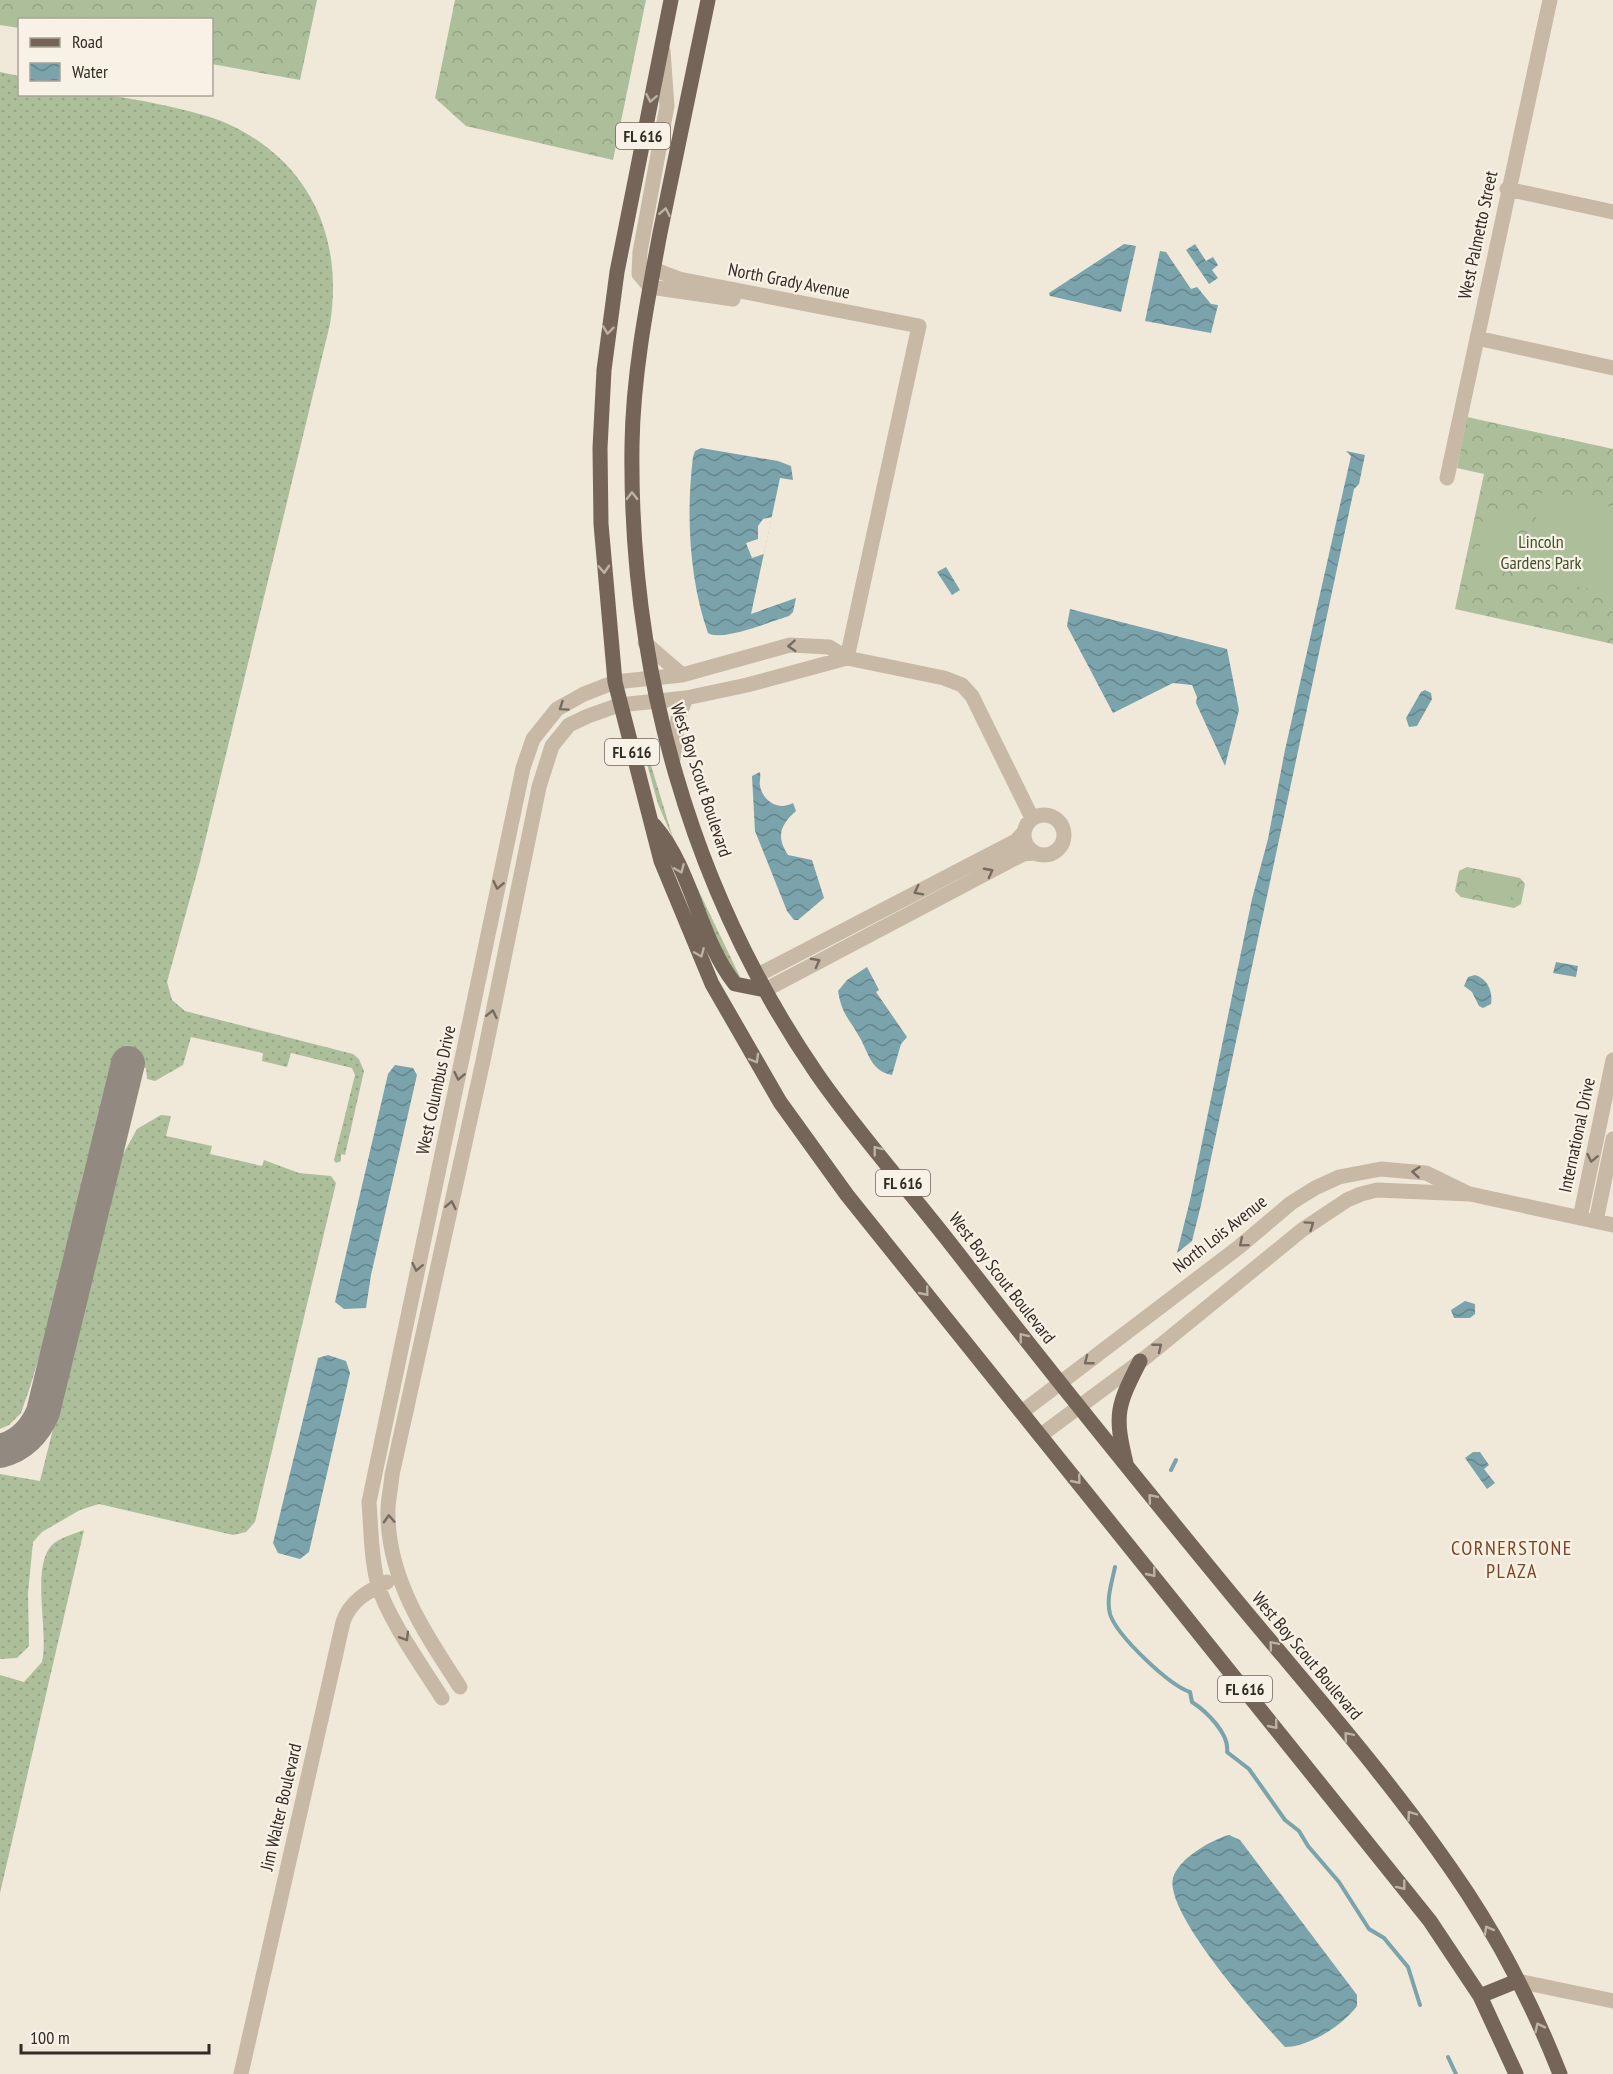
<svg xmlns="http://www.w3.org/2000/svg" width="1613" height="2074" font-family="'PT Sans Narrow',sans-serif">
<defs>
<pattern id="grass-dots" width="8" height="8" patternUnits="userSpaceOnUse" patternTransform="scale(1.5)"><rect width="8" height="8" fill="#adbe9a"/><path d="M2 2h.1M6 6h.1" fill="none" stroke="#95a385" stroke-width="1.8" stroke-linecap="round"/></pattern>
<pattern id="forest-crowns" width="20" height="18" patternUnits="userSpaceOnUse" patternTransform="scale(1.5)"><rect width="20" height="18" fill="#adbe9a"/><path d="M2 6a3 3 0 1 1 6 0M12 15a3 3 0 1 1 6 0" fill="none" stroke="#95a385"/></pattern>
<pattern id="water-waves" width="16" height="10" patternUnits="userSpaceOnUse" patternTransform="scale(1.5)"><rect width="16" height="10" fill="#7aa3ab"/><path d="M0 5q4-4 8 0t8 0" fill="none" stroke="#65858b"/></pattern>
</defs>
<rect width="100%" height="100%" fill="#f0e8d9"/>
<path fill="url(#grass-dots)" d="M 0,72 L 19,76 L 20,94 C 47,94 78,91 106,95 C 137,99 199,111 226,123 C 309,160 344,237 330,324 L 200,862 L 167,982 L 172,1000 L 185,1011 L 353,1054 L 359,1059 L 364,1071 L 345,1155 L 341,1154 L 341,1161 L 336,1163 L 334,1160 L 355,1075 L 352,1068 L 291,1053 L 287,1067 L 262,1061 L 263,1053 L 191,1037 L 183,1065 L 155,1081 L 147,1079 L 146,1068 L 114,1060 L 49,1325 L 30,1387 L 21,1413 L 9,1425 L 0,1429 Z
M 645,745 L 672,835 L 741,979 L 729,969 L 658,804 L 642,746 Z
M 161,1115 L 171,1116 L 166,1136 L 212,1146 L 210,1154 L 262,1166 L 264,1160 L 299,1173 L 331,1176 L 336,1183 L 255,1522 L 246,1532 L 233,1535 L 99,1504 L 80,1510 L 42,1532 L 33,1542 L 28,1593 L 29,1646 L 17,1658 L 0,1659 L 0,1474 L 40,1481 L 121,1158 L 137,1129 Z
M 84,1530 L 0,1893 L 0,1675 L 24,1682 L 42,1662 C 49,1631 31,1570 51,1546 C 58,1538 74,1534 84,1530 Z"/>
<path fill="url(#forest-crowns)" d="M 0,0 L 317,0 L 300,80 L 212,64 L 212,20 L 20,20 L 19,28 L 0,25 Z
M 455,0 L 646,0 L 613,160 L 466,126 L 435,98 Z
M 1467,417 L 1613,449 L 1613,644 L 1455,609 L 1484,474 L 1457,468 Z
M 1467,867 L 1520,878 L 1525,884 L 1521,904 L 1514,908 L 1461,897 L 1455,891 L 1459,871 Z"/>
<path fill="#adbe9a" d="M 1542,492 L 1613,507 L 1613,594 L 1523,575 Z
M 1488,508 L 1522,515 L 1509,573 L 1476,566 Z
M 1470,872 L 1514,882 L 1510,902 L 1466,892 Z"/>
<path fill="url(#water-waves)" d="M 1124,244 L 1136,246 L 1121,312 L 1050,296 L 1049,293 Z
M 1195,244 L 1206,261 L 1213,257 L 1218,265 L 1212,270 L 1218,278 L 1209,284 L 1186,250 Z
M 1160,251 L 1166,252 L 1191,289 L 1197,287 L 1211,304 L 1218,305 L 1211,333 L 1145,321 Z
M 701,448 L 778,461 L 791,466 L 793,480 L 780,478 L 751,614 L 796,598 L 793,612 L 789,616 C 772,621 721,642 708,633 C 689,579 686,513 693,457 L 695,451 Z
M 1346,451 L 1365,455 L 1359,484 L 1354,489 L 1201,1205 L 1192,1241 L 1177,1253 L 1191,1196 L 1252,899 L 1268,839 L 1285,750 L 1351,456 Z
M 946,567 L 960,590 L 952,595 L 937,572 Z
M 1070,609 L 1227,649 L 1239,710 L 1225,766 L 1196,703 L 1197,697 L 1192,685 L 1173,683 L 1113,713 L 1067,626 Z
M 1425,690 L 1431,693 L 1432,699 L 1417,726 L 1409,727 L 1406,718 L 1421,692 Z
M 760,772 C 761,777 759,782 760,786 C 763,802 780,811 793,803 L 796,811 C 780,825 776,837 788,855 L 812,860 L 824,898 L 798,920 L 794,920 L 787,911 L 755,831 L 752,776 Z
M 1556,962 L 1578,966 L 1576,977 L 1553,973 Z
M 867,967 L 879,990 L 876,992 L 907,1037 L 901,1044 L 892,1075 C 871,1071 869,1054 860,1038 C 849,1018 842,1015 838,991 L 847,980 Z
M 1475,975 C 1488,979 1493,992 1491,1004 L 1483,1008 L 1479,1006 L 1472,992 L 1464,986 L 1468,977 Z
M 395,1065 L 413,1068 L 417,1075 L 371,1275 L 366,1308 L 344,1309 L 335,1302 L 337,1293 L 388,1074 Z
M 1465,1301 L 1475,1304 L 1475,1314 L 1470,1318 L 1454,1318 L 1451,1310 Z
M 328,1355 L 346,1361 L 350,1373 L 309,1552 L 300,1559 L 278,1553 L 273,1543 L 318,1358 Z
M 1473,1452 L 1480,1452 L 1489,1465 L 1484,1469 L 1495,1483 L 1487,1489 L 1465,1458 Z
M 1229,1835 L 1240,1840 L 1357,1995 L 1357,2006 C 1343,2025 1309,2047 1285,2047 C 1260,2020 1164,1913 1173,1878 C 1178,1859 1211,1840 1229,1835 Z"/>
<path fill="#f0e8d9" d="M 772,517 L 764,554 L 752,558 L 746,543 L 758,539 L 758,526 L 763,519 Z"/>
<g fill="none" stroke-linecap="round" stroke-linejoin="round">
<path stroke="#7aa3ab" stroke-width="4" d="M 1171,1470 L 1176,1460
M 1115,1567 C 1112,1582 1106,1599 1110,1614 C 1117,1636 1169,1685 1190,1692 L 1192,1702 C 1206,1711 1230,1734 1227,1752 L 1249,1769 L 1285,1820 L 1299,1831 L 1308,1846 L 1339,1882 L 1369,1929 L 1384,1938 L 1408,1967 L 1420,2005
M 1448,2057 L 1456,2074"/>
<path stroke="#928a80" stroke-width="34" d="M 0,1451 C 21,1446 35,1431 43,1412 L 128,1063"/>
<path stroke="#c7b9a6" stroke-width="15" d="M 663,51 L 667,106 L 640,252 L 639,274 L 650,287 L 733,299
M 1507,189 L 1613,212
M 653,269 L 679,279 L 919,326 L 847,658
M 1477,338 L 1613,368
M 1447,478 L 1550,0
M 645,643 L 682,675
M 673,759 L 678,718 L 686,698
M1024 835a20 20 0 1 1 40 0a20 20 0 1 1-40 0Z
M 758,975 L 1016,841 L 1024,832
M 765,990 L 1023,854 L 1034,853
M 1580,1218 L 1613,1060
M 1596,1221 L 1613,1139
M 1022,1412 L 1239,1247 L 1291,1203 L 1315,1188 L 1339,1177 L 1381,1169 L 1426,1173 L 1467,1193
M 1041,1435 L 1145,1358 L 1302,1230 L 1347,1200 L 1361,1194 L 1377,1190 L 1470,1194 L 1613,1225
M 460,1687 C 426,1635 389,1581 388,1516 C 387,1503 391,1489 392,1475 L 483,1061 L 539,787 L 552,746 L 569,725 L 588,716 L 619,705 L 686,698 L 747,685 L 847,658
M 442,1698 C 422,1666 388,1619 378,1585 C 371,1558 371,1529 369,1502 L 523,768 L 533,739 L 557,709 L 584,694 L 615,682 L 682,675 L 790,645 L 829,647 L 847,658 L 944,678 L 962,685 L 972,696 L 1032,818
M 1517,1981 L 1613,2001
M 241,2074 L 343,1622 C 350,1601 368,1591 387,1582"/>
<path stroke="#746558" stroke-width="15" d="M 671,0 L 617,272 L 604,370 L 600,448 L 601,524 L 615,682 L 661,861 L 712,984 L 780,1102 L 847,1195 L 1430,1921 L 1480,1996 L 1516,2074
M 708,0 C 692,78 676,155 660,233 C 647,303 633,374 632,445 C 629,669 690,889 817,1074 C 860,1136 911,1192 957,1252 C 1047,1368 1139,1482 1232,1595 C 1313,1693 1398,1788 1468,1894 C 1504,1949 1536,2013 1560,2074
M 654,825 C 693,870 698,937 735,984 L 765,990
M 1126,1463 C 1114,1414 1117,1406 1140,1361
M 1480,1996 L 1517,1981"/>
</g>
<defs><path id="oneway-chevron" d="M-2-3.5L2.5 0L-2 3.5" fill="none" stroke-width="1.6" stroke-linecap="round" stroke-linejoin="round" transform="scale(1.5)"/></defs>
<g stroke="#bdb2a6">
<use href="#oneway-chevron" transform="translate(651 98) rotate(101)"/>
<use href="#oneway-chevron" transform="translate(665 212) rotate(-79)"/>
<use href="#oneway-chevron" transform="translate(608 330) rotate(97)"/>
<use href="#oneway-chevron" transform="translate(632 496) rotate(-91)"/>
<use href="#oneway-chevron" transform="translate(604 569) rotate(87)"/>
<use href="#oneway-chevron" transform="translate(680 869) rotate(67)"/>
<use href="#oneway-chevron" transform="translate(700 953) rotate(67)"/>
<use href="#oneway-chevron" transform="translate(755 1059) rotate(60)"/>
<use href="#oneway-chevron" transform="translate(877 1150) rotate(-128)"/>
<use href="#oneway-chevron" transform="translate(925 1292) rotate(51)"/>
<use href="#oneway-chevron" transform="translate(1023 1337) rotate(-128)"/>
<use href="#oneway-chevron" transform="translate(1077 1480) rotate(51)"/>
<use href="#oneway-chevron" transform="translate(1152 1498) rotate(-130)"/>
<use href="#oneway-chevron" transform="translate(1152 1573) rotate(51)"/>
<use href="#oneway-chevron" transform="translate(1273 1645) rotate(-130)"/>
<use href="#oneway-chevron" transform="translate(1274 1725) rotate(51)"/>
<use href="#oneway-chevron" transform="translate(1348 1736) rotate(-130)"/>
<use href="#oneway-chevron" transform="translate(1411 1815) rotate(-126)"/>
<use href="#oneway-chevron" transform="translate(1402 1886) rotate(52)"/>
<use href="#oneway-chevron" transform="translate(1488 1930) rotate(-119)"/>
<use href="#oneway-chevron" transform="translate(1539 2027) rotate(-116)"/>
</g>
<g stroke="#766b60">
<use href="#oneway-chevron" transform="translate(792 646) rotate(176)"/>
<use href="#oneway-chevron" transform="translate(563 707) rotate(146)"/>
<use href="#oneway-chevron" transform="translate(989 872) rotate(-28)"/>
<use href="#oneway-chevron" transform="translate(498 885) rotate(102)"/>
<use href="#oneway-chevron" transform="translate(918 891) rotate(153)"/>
<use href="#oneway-chevron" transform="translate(816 962) rotate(-28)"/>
<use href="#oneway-chevron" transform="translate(492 1014) rotate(-78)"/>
<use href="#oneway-chevron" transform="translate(459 1076) rotate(102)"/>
<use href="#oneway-chevron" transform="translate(1592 1158) rotate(102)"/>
<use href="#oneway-chevron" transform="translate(1416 1172) rotate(-175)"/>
<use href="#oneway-chevron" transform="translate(451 1205) rotate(-78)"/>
<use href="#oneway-chevron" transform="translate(1310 1225) rotate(-35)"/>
<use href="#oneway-chevron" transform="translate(1243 1243) rotate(140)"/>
<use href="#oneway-chevron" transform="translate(417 1267) rotate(102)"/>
<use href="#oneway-chevron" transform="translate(1158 1347) rotate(-39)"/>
<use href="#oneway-chevron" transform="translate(1088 1361) rotate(142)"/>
<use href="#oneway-chevron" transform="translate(389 1519) rotate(-93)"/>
<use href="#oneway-chevron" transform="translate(405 1637) rotate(59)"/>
</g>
<g text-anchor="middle" stroke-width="4.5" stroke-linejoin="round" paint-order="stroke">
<g fill="#f8f1e5" stroke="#6e675f" stroke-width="1.5">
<rect x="616" y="123" width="54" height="26" rx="4.5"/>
<rect x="605" y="739" width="54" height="26" rx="4.5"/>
<rect x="876" y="1170" width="54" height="26" rx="4.5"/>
<rect x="1218" y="1676" width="54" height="26" rx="4.5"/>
</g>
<g font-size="16" font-weight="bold" fill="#332c26">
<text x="643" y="142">FL 616</text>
<text x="632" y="758">FL 616</text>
<text x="903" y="1189">FL 616</text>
<text x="1245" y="1695">FL 616</text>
</g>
<g font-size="18" fill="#332c26" stroke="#f8f1e5">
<text transform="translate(1478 235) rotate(-78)" y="6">West Palmetto Street</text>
<text transform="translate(789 281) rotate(11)" y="6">North Grady Avenue</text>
<text transform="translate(701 780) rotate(72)" y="6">West Boy Scout Boulevard</text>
<text transform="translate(436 1090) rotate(-78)" y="6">West Columbus Drive</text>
<text transform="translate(1577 1135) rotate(-78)" y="6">International Drive</text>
<text transform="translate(1220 1234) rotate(-38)" y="6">North Lois Avenue</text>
<text transform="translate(1002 1278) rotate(52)" y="6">West Boy Scout Boulevard</text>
<text transform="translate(1307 1656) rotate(50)" y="6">West Boy Scout Boulevard</text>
<text transform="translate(281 1807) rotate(-77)" y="6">Jim Walter Boulevard</text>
</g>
<g font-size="18" fill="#3e502c" stroke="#f8f1e5">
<text x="1541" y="548">Lincoln<tspan x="1541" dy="21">Gardens Park</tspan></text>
</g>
<g font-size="20" letter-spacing="1.5" fill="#7e4424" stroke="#f8f1e5">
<text x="1512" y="1555">CORNERSTONE<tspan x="1512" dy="23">PLAZA</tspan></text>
</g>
</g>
<rect x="18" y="18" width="195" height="78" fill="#f8f1e5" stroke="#a9a299" stroke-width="1.5"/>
<rect x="30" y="38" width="30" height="9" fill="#746558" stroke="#a9a299" stroke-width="1.5"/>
<text x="72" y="48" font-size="18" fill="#332c26">Road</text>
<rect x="30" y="63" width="30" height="18" fill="url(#water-waves)" stroke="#a9a299" stroke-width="1.5"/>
<text x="72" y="78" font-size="18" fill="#332c26">Water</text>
<path d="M21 2044v9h188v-9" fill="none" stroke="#332c26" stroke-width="3"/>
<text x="30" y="2044" font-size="18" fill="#332c26" stroke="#f8f1e5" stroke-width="4.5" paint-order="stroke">100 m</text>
</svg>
